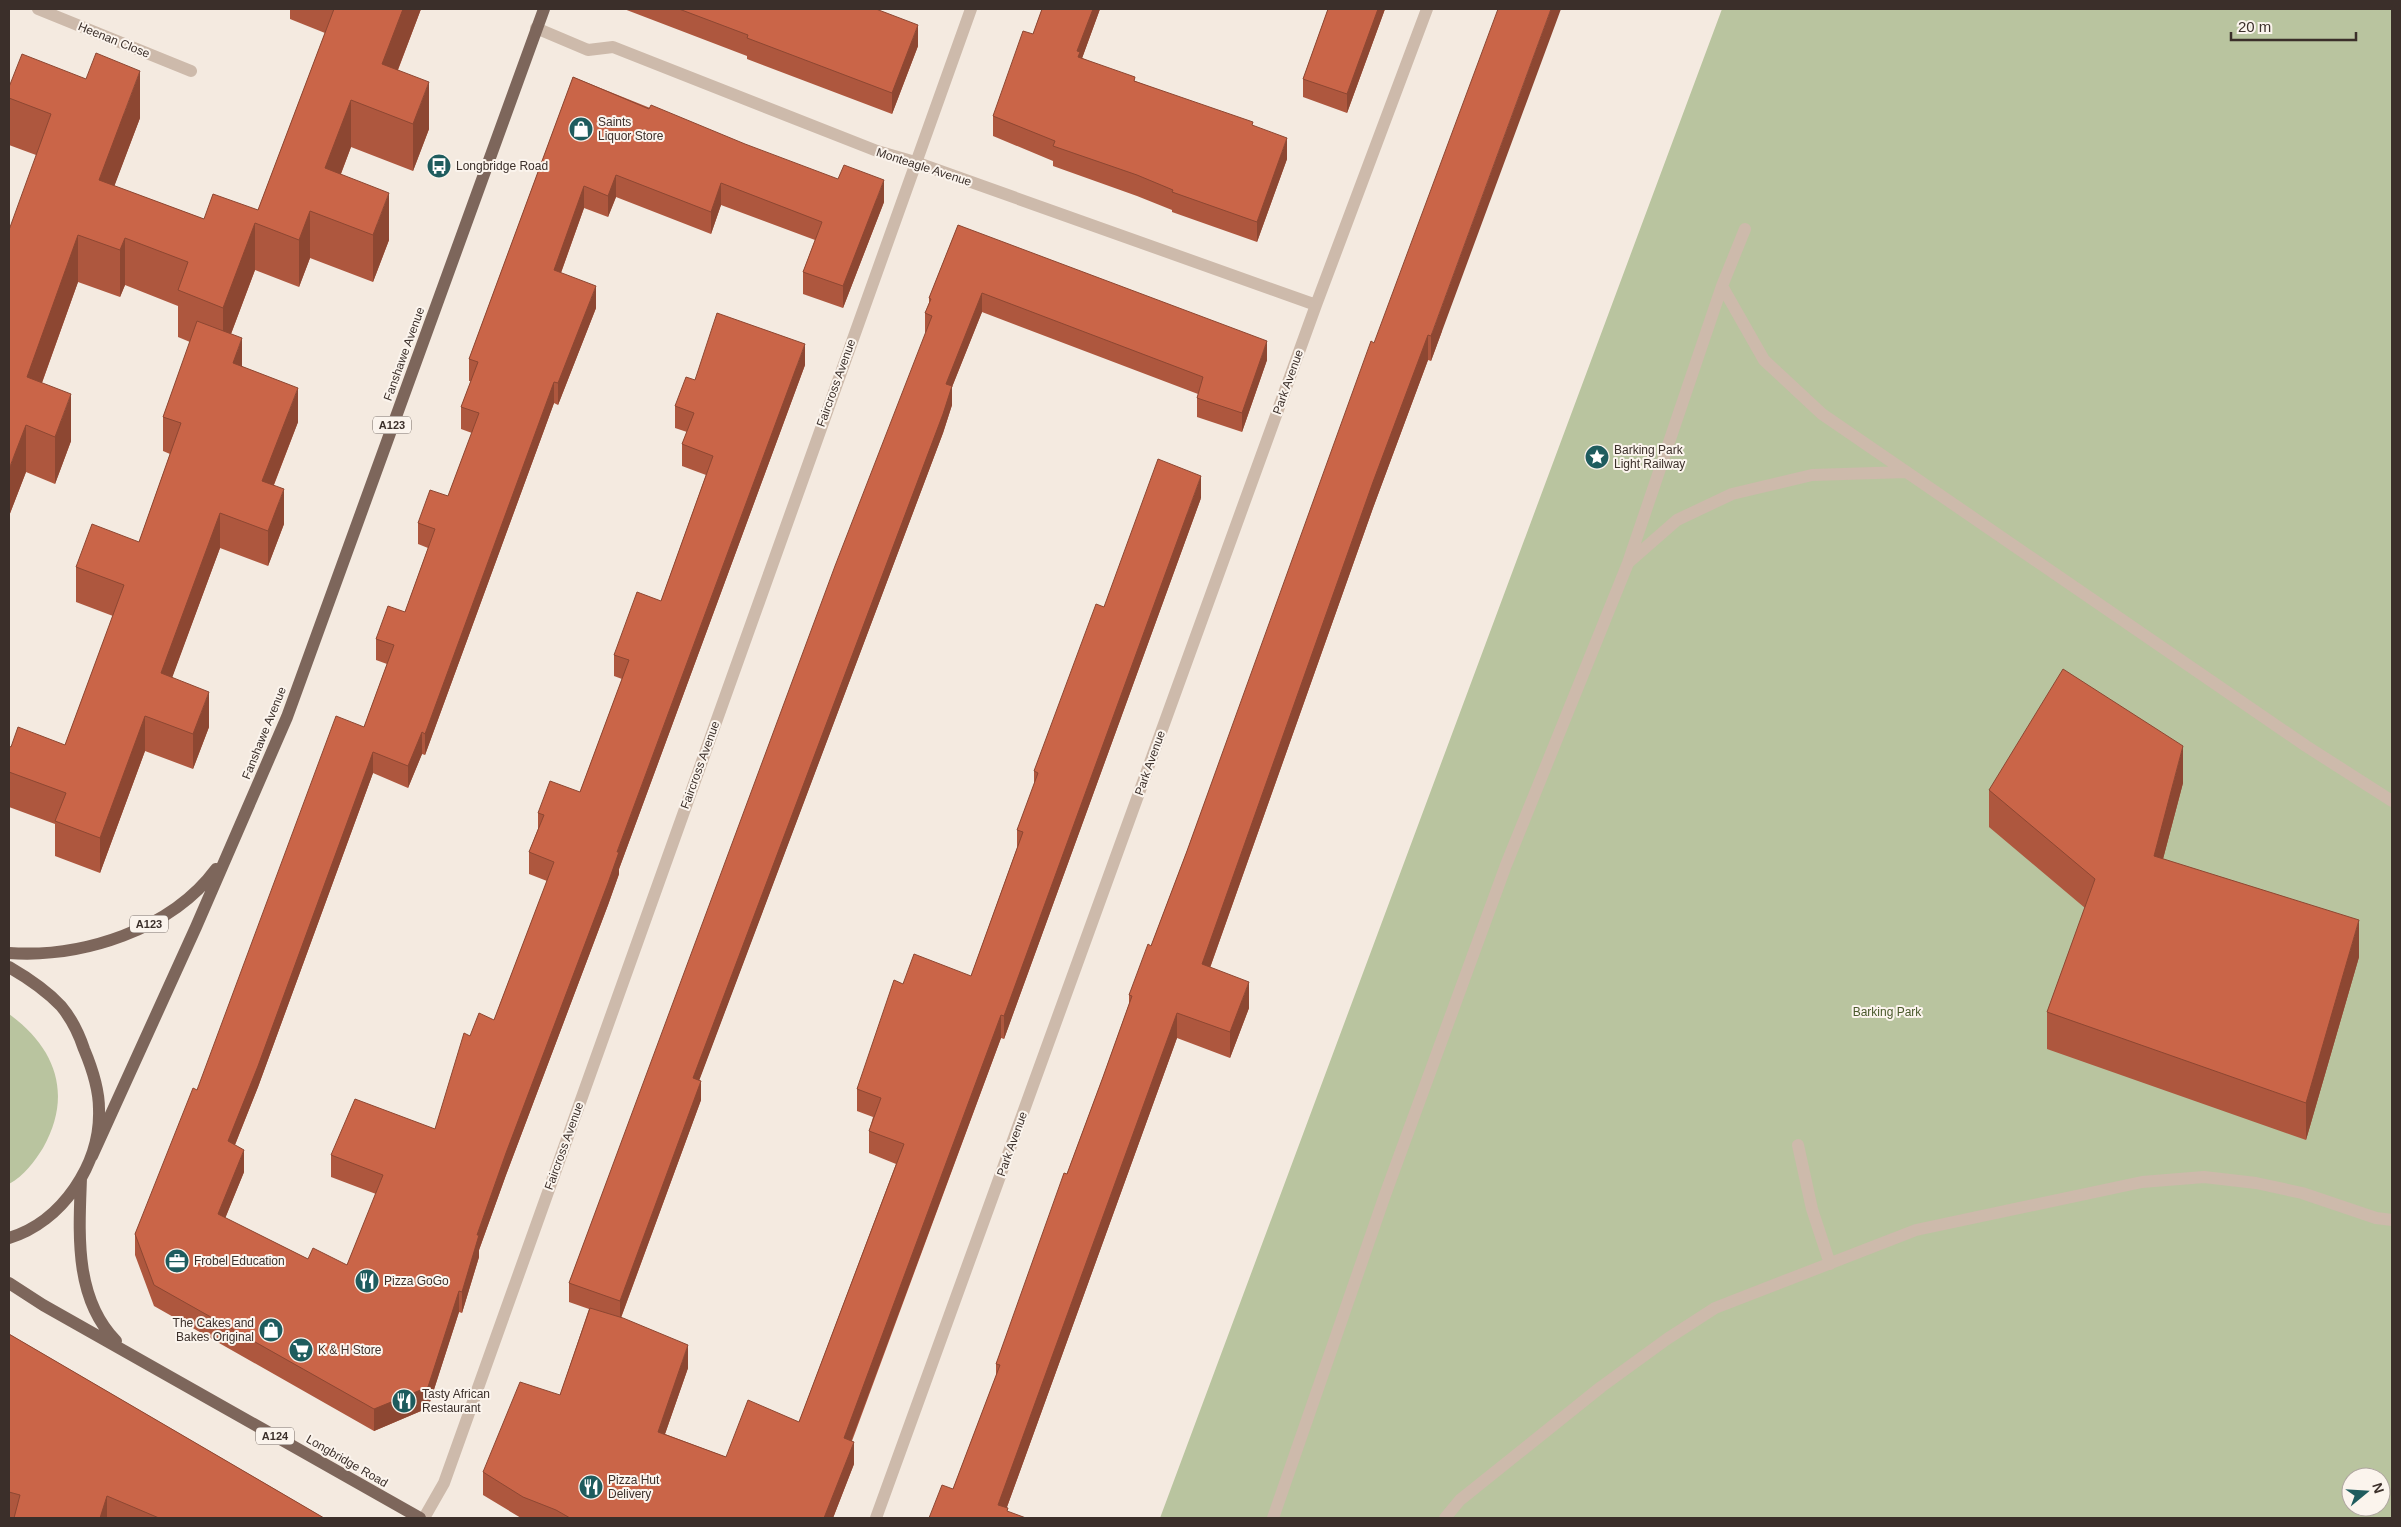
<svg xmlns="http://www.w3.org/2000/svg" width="2401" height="1527" font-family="Helvetica,sans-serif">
<rect width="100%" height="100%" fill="#f4eae0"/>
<path fill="#b9c49f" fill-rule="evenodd" d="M 1722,9 L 2392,9 L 2392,1518 L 1160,1518 ZM 2351,1477 L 2381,1477 L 2381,1507 L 2351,1507 Z
M 9,1014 C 56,1048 73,1095 43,1148 C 34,1162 24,1176 9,1184 Z"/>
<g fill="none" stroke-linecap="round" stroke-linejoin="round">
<path stroke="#cdbaab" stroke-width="12" d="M 1745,229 L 1722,286 L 1764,360 L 1822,414 L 2306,746 L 2392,801
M 1629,562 L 1677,520 L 1732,494 L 1812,475 L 1907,472
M 1798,1145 L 1812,1209 L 1830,1264
M 1273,1518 L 1385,1195 L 1506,865 L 1628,563 L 1722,286
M 1445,1518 L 1460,1500 L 1601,1387 L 1667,1339 L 1715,1308 L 1916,1230 L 2142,1182 L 2204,1177 L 2256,1183 L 2302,1193 L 2376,1218 L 2392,1220"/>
<path stroke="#cdbaab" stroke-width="12" d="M 38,9 L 191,71
M 536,28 L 588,50 L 613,47 L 877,151 L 915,162 L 1316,305
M 424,1518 L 444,1483 L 971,9
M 876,1518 L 1316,305 L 1427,9"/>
<path stroke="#7d665b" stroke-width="12" d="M 9,953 C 82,958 171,930 216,869
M 9,967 C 28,978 46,990 61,1006 C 71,1018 79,1034 84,1049 C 92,1068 99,1089 99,1109 C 101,1164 62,1222 9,1238
M 92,1156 L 196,927 L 287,717 L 544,9
M 81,1178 C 79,1234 74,1298 116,1341
M 9,1283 L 43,1305 L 420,1518"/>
</g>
<path fill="#ae573e" d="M 290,9 L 421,9 L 398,70 L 429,129 L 413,171 L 351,147 L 341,174 L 389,240 L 373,282 L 310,258 L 299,287 L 255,270 L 231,334 L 242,366 L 298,422 L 274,485 L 284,524 L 268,566 L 220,548 L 172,677 L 209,727 L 193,769 L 145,751 L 100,873 L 55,856 L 55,824 L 9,807 L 9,746 L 11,747 L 65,745 L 113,616 L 76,602 L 76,567 L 139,542 L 170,454 L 163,451 L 163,417 L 190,342 L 178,337 L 178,306 L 125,285 L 120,297 L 78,282 L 42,383 L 71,441 L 55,484 L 26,472 L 9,516 L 36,155 L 9,145 L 9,87 L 140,118 L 114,186 L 204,219 L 258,210 L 325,33 L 290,19 Z
M 624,9 L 876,9 L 918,46 L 892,114 L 747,59 L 747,56 Z
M 1042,9 L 1100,9 L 1082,58 L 1135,81 L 1253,126 L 1287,159 L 1257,242 L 1172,212 L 1172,210 L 1137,196 L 1053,166 L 1053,161 L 993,136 L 993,116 L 1033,34 Z
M 1328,9 L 1385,9 L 1347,113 L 1303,97 L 1303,79 Z
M 573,77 L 884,202 L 843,308 L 803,294 L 803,272 L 815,240 L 721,205 L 711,234 L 616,197 L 608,217 L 584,208 L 561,273 L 596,308 L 558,405 L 554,403 L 425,755 L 422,754 L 408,788 L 373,773 L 258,1087 L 235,1145 L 244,1172 L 225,1218 L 308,1259 L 347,1265 L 376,1194 L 331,1177 L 331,1155 L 435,1129 L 470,1036 L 494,1020 L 547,881 L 529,874 L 529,852 L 538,829 L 538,813 L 580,792 L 622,679 L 614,676 L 614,655 L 661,601 L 706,475 L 682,466 L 682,444 L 687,432 L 675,428 L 675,406 L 695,380 L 805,365 L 619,869 L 619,874 L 608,905 L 506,1175 L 479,1250 L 479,1257 L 462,1313 L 459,1312 L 428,1408 L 374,1431 L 154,1306 L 135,1255 L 135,1234 L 197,1090 L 364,727 L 387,664 L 376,660 L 376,639 L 405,612 L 428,548 L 418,544 L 418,523 L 448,496 L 472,433 L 461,429 L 461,407 L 471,381 L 469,381 L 469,359 Z
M 958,225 L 1267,360 L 1242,432 L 1197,417 L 1197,398 L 1198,394 L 982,312 L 952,387 L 952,405 L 943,433 L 699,1080 L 701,1100 L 621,1318 L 688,1368 L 665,1434 L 726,1457 L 799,1422 L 896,1164 L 869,1153 L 869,1131 L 873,1117 L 857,1111 L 857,1089 L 903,984 L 971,976 L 1017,848 L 1017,830 L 1034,786 L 1034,771 L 1104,607 L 1201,498 L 1004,1039 L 1001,1038 L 852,1441 L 854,1464 L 833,1518 L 521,1518 L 483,1495 L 483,1472 L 560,1395 L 589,1309 L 569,1302 L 569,1283 L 926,333 L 925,332 L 925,313 L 929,303 L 929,298 Z
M 1442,331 L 1431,361 L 1428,360 L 1373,508 L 1210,968 L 1249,1008 L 1230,1058 L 1177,1038 L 1007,1507 L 953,1489 L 996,1376 L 996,1364 L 1103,1077 L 1129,1004 L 1129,995 L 1151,946 L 1187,851 L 1374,343 Z
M 2183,783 L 2163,859 L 2359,957 L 2306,1140 L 2047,1049 L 2047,1012 L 2085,908 L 1989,827 L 1989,790 Z
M 9,1334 L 324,1518 L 9,1518 Z"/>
<path fill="#8d4732" d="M 403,9 L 421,9 L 382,111 L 382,64 Z
M 1093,9 L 1100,9 L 1080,64 L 1077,51 Z
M 1378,9 L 1385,9 L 1347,113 L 1347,94 Z
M 1551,9 L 1561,9 L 1431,361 L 1431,336 Z
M 918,25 L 918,46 L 892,114 L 892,93 Z
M 140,71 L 140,118 L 99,227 L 99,180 Z
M 429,82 L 429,129 L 413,171 L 413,124 Z
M 351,100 L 351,147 L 325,215 L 325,168 Z
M 1287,138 L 1287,159 L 1257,242 L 1257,222 Z
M 616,175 L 616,197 L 608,217 L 608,196 Z
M 884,180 L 884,202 L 843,308 L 843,286 Z
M 721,183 L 721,205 L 711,234 L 711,212 Z
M 584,186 L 584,208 L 554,292 L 554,270 Z
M 389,193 L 389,240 L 373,282 L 373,235 Z
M 310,211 L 310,258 L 299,287 L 299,240 Z
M 255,223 L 255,270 L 223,355 L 223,308 Z
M 78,235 L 78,282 L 27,424 L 27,377 Z
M 125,238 L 125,285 L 120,297 L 120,250 Z
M 596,286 L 596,308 L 558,405 L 558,383 Z
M 982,293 L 982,312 L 952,387 L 952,405 L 943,433 L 693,1097 L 693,1078 L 946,384 Z
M 1428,335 L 1428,360 L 1373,508 L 1202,990 L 1202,964 L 1373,482 Z
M 242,338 L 242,373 L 233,363 Z
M 1267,341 L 1267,360 L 1242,432 L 1242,413 Z
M 805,344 L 805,365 L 619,869 L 619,874 L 608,905 L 506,1175 L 479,1250 L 479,1257 L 462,1313 L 462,1292 L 477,1235 L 506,1153 Z
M 554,382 L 554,403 L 425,755 L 425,734 Z
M 298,388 L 298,422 L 262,515 L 262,481 Z
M 71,394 L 71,441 L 55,484 L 55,437 Z
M 26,425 L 26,472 L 9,516 L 9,469 Z
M 1201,476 L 1201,498 L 1004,1039 L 1004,1016 Z
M 284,489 L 284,524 L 268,566 L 268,531 Z
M 220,513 L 220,548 L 161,708 L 161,673 Z
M 209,692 L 209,727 L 193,769 L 193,734 Z
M 145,716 L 145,751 L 100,873 L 100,838 Z
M 422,732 L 422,754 L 408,788 L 408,766 Z
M 2183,746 L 2183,783 L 2154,893 L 2154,856 Z
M 373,752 L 373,773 L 258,1087 L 228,1162 L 228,1141 Z
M 2359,920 L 2359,957 L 2306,1140 L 2306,1103 Z
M 1249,982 L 1249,1008 L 1230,1058 L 1230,1032 Z
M 1177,1013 L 1177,1038 L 1003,1518 L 998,1505 Z
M 1001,1015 L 1001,1038 L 844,1460 L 844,1438 Z
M 701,1081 L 701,1100 L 620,1320 L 620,1301 Z
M 244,1150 L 244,1172 L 218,1236 L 218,1214 Z
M 459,1291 L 459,1312 L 428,1408 L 374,1431 L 374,1409 Z
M 688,1345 L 688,1368 L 658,1454 L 658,1432 Z
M 854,1442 L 854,1464 L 833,1518 L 824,1518 Z
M 107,1496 L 107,1518 L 100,1518 Z"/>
<path fill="#ca6548" stroke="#8d4732" d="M 334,9 L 403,9 L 382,64 L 429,82 L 413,124 L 351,100 L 325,168 L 389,193 L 373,235 L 310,211 L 299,240 L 255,223 L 223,308 L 178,290 L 188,262 L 125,238 L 120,250 L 78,235 L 27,377 L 71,394 L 55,437 L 26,425 L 9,469 L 9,230 L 51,114 L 9,98 L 9,87 L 22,54 L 86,79 L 96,53 L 140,71 L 99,180 L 204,219 L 213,194 L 258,210 Z
M 679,9 L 876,9 L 918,25 L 892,93 L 747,38 L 748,35 Z
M 1042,9 L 1093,9 L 1077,51 L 1080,52 L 1078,57 L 1135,77 L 1134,81 L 1253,122 L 1252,125 L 1287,138 L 1257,222 L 1172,192 L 1173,190 L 1137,175 L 1053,146 L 1055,141 L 993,116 L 1023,31 L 1033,34 Z
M 1328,9 L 1378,9 L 1347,94 L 1303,79 Z
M 1498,9 L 1551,9 L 1442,306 L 1431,336 L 1428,335 L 1373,482 L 1202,964 L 1249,982 L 1230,1032 L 1177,1013 L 998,1505 L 1008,1508 L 1007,1511 L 1026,1518 L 929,1518 L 942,1485 L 953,1489 L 1000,1365 L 996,1364 L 1064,1173 L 1067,1174 L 1103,1077 L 1132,996 L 1129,995 L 1148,944 L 1151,946 L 1187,851 L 1371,341 L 1374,343 Z
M 573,77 L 649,109 L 651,105 L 745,144 L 838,179 L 844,165 L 884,180 L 843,286 L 803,272 L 822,222 L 721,183 L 711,212 L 616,175 L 608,196 L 584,186 L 554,270 L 596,286 L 558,383 L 554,382 L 425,734 L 422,732 L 408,766 L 373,752 L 258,1066 L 228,1141 L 244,1150 L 218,1214 L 308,1259 L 313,1248 L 347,1265 L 383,1175 L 331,1155 L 355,1099 L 435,1129 L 464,1033 L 470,1036 L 479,1013 L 494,1020 L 554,862 L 529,852 L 544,815 L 538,813 L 550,781 L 580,792 L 629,660 L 614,655 L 637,592 L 661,601 L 713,456 L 682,444 L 694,413 L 675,406 L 686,377 L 695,380 L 717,313 L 805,344 L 617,852 L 619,852 L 608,883 L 506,1153 L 477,1235 L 479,1235 L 462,1292 L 459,1291 L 428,1387 L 374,1409 L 154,1285 L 135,1234 L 193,1088 L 197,1090 L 336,716 L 364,727 L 394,645 L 376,639 L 388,606 L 405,612 L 435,529 L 418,523 L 430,490 L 448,496 L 479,413 L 461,407 L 478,362 L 469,359 Z
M 958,225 L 1267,341 L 1242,413 L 1197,398 L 1203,377 L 982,293 L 946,384 L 952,386 L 943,414 L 693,1078 L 701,1081 L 620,1301 L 569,1283 L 835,566 L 932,316 L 925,313 L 931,299 L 929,298 Z
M 197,321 L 242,338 L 233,363 L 298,388 L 262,481 L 284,489 L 268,531 L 220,513 L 161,673 L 209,692 L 193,734 L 145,716 L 100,838 L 55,821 L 66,793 L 9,772 L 9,746 L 11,747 L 18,727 L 65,745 L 124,585 L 76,567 L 92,524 L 139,542 L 181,423 L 163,417 Z
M 1158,459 L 1201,476 L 1004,1016 L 1001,1015 L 844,1438 L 854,1442 L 824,1518 L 570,1518 L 556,1510 L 523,1497 L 483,1472 L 520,1382 L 560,1395 L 590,1308 L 623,1318 L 688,1345 L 658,1432 L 726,1457 L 748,1400 L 799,1422 L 904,1144 L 869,1131 L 881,1098 L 857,1089 L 894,980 L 903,984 L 914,954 L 971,976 L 1023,832 L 1017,830 L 1038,773 L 1034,771 L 1096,604 L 1104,607 Z
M 2063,669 L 2183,746 L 2154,856 L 2359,920 L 2306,1103 L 2047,1012 L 2095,879 L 1989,790 Z
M 9,1334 L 324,1518 L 159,1518 L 107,1496 L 100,1518 L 14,1518 L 20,1495 L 9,1492 Z"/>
<defs>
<symbol id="shop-disc" viewBox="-11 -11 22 22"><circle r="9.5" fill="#1e5c5e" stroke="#fbf4ed"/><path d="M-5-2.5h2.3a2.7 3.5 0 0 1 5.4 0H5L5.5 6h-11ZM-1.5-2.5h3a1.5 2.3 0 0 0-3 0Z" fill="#fff"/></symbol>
<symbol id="bus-disc" viewBox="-11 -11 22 22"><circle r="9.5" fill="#1e5c5e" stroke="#fbf4ed"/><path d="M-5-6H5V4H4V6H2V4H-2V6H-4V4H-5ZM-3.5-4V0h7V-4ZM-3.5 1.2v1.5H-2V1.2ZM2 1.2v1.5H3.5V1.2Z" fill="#fff"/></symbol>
<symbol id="sight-disc" viewBox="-11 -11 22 22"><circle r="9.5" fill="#1e5c5e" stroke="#fbf4ed"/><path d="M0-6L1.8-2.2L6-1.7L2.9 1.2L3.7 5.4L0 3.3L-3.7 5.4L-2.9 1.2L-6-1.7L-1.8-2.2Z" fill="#fff"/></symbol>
<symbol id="office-disc" viewBox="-11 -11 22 22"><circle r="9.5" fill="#1e5c5e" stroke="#fbf4ed"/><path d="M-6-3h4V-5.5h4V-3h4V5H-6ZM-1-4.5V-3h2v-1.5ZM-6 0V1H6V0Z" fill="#fff"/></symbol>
<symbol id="restaurant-disc" viewBox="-11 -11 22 22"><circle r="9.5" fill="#1e5c5e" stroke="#fbf4ed"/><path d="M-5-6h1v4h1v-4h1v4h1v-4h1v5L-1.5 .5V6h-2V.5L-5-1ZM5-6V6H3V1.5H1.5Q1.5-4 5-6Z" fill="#fff"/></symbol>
<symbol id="supermarket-disc" viewBox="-11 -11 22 22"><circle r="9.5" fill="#1e5c5e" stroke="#fbf4ed"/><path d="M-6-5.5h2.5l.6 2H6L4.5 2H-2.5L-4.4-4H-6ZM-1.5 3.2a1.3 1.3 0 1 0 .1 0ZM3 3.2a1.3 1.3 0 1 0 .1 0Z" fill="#fff"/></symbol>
</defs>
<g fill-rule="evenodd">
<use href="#shop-disc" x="567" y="115" width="28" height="28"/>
<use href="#bus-disc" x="425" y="152" width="28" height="28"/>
<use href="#sight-disc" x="1583" y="443" width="28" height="28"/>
<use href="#office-disc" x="163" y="1247" width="28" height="28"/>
<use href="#restaurant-disc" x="353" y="1267" width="28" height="28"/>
<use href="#shop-disc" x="257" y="1316" width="28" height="28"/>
<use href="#supermarket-disc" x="287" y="1336" width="28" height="28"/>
<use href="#restaurant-disc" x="390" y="1387" width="28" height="28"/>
<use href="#restaurant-disc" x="577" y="1473" width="28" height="28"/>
</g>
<g text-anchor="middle" stroke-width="4" stroke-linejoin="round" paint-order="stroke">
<g fill="#fbf4ed" stroke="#756a64" stroke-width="1">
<rect x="373" y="416.5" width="38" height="17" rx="4"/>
<rect x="130" y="915.5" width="38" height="17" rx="4"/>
<rect x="256" y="1427.5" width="38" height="17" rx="4"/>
</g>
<g font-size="11" font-weight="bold" fill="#3b2f2a">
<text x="392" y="429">A123</text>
<text x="149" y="928">A123</text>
<text x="275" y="1440">A124</text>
</g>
<g font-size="12" fill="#3b2f2a" stroke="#fbf4ed">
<text transform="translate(114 40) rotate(22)" y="4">Heenan Close</text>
<text transform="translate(924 167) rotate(18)" y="4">Monteagle Avenue</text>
<text transform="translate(404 354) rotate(-70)" y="4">Fanshawe Avenue</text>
<text transform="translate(1288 382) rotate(-70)" y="4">Park Avenue</text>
<text transform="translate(836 383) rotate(-70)" y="4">Faircross Avenue</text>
<text transform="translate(264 733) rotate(-68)" y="4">Fanshawe Avenue</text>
<text transform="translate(1150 763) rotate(-70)" y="4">Park Avenue</text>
<text transform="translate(700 765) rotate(-70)" y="4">Faircross Avenue</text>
<text transform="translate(1012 1144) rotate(-70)" y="4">Park Avenue</text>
<text transform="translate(564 1146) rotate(-70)" y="4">Faircross Avenue</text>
<text transform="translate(347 1461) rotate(30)" y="4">Longbridge Road</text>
</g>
<g font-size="12" fill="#3b2f2a" stroke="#fbf4ed" text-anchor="start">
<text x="598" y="126">Saints<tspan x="598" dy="14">Liquor Store</tspan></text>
<text x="456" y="170">Longbridge Road</text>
<text x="1614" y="454">Barking Park<tspan x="1614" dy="14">Light Railway</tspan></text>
<text x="194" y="1265">Frobel Education</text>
<text x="384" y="1285">Pizza GoGo</text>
<text x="254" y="1327" text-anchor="end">The Cakes and<tspan x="254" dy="14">Bakes Original</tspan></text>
<text x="318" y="1354">K &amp; H Store</text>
<text x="422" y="1398">Tasty African<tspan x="422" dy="14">Restaurant</tspan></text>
<text x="608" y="1484">Pizza Hut<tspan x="608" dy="14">Delivery</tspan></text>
</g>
<g font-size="12" fill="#4b5a2d" stroke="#fbf4ed">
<text x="1887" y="1016">Barking Park</text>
</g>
</g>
<rect width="2401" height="1527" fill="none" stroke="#3b2f2a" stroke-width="20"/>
<g transform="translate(2366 1492) rotate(72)"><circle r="24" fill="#fbf4ed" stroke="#aea59f"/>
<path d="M0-4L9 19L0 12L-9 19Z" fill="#1e5c5e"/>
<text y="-8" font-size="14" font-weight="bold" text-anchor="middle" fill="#3b2f2a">N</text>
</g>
<path d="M2231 32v8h125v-8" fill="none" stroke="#3b2f2a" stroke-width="2.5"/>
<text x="2238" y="32" font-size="15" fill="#3b2f2a" stroke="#fbf4ed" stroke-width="4" paint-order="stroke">20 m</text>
</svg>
